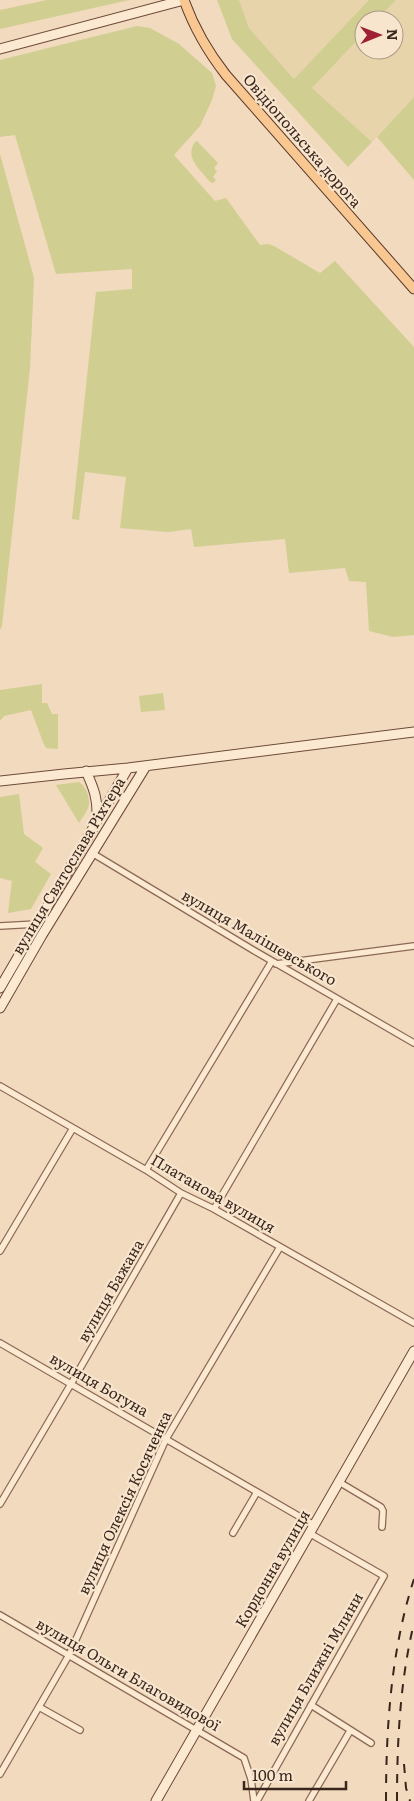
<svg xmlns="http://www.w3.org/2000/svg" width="414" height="1801" font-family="Literata,serif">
<rect width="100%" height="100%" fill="#f1dabe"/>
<path fill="#e8d4ab" d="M 239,0 L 369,0 L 294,79 L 249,28 Z
M 396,0 L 414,0 L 414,97 L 372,142 L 312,88 L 364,33 L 364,50 L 394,50 L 394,20 L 377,20 Z"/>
<path fill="#d0ce91" d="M 47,0 L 129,0 L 0,29 L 0,10 Z
M 217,0 L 239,0 L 249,28 L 294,79 L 369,0 L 396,0 L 377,20 L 364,20 L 364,33 L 312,88 L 372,142 L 348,167 L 232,39 Z
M 137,26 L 150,28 L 179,44 L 212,73 L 216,86 L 212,100 L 200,126 L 174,155 L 215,201 L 226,198 L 260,245 L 268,244 L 274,246 L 320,273 L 335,261 L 414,347 L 414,635 L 393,637 L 369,631 L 366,582 L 349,581 L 345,568 L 289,573 L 285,539 L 194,547 L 191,529 L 168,532 L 120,528 L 126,477 L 85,472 L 79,520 L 72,519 L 96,292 L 132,289 L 132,269 L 56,274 L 15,135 L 0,137 L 0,60 Z
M 414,97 L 414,180 L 377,137 Z
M 197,141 L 218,163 L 214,168 L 217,171 L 213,177 L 216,180 L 213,183 L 210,182 C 200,169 184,158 195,142 Z
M 0,154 L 34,278 L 30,368 L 2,626 L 0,630 Z
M 42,684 L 42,703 L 47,703 L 52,714 L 58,714 L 58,749 L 46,748 L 43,742 L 31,710 L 4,716 L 0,721 L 0,690 Z
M 163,693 L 165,710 L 141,712 L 139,696 Z
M 79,782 C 87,787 91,800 88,808 C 86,813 82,818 79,823 L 56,785 Z
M 19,794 L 24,834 L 43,848 L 35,862 L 51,874 L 31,909 L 8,913 L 12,881 L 0,878 L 0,797 Z"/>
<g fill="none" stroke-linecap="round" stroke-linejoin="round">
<defs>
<path id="street" d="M 92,853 L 253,950 L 414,1043
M 0,926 L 37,924
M 276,964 L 414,946
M 0,1086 L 146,1170 L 181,1193 L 214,1209 L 414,1323
M 146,1170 L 272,961
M 214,1209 L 337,999
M 0,1251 L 73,1128
M 0,1343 L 314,1525
M 339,1482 L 381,1507 L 383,1511 L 382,1527
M 0,1504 L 71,1384 L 181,1193
M 233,1533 L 257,1492
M 0,1615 L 244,1758 L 251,1779 L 254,1801
M 311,1705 L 371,1743
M 39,1707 L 80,1730
M 0,1774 L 69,1655 L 166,1439 L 280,1247
M 257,1801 L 384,1576 L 309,1533
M 309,1801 L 350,1731"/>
<path id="secondary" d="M 0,49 L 184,0
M 86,771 C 94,789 98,799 97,819
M 0,781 L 64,774 L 128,768 L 414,732
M 0,988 L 128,768
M 0,1008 L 42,935 L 146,766
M 156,1801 L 414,1351"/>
<path id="primary" d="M 184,0 C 194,28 208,52 226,75 L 414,289"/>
</defs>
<use href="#street" stroke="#8b6955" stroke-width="8"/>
<use href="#secondary" stroke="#6d4a39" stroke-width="11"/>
<use href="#primary" stroke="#58382a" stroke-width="11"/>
<use href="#street" stroke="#fce9d2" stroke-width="5.5"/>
<use href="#secondary" stroke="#fce9d2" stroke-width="9"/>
<use href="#primary" stroke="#f9c892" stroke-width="9"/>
<path stroke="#39251b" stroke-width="2" stroke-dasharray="9 9" stroke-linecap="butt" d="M 404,1764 L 406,1788 L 410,1801
M 386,1801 C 386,1727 391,1650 414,1579
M 397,1801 C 397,1741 400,1681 414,1623"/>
</g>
<g text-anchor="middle" stroke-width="4.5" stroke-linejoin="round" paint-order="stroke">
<g font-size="15" fill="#39251b" stroke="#f8e5ce">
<text transform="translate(302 141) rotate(49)" y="5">Овідіопольська дорога</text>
<text transform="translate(69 866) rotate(-59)" y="5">вулиця Святослава Ріхтера</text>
<text transform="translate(259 938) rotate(30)" y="5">вулиця Малішевського</text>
<text transform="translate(213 1194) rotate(30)" y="5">Платанова вулиця</text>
<text transform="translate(111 1291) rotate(-60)" y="5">вулиця Бажана</text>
<text transform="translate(99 1385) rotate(30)" y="5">вулиця Богуна</text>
<text transform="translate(125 1503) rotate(-65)" y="5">вулиця Олексія Косяченка</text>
<text transform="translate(273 1569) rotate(-60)" y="5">Кордонна вулиця</text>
<text transform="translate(316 1669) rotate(-60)" y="5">вулиця Ближні Млини</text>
<text transform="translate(128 1675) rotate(30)" y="5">вулиця Ольги Благовидової</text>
</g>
</g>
<g transform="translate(379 35) rotate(89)"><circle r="24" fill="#f8e5ce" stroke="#ac9886"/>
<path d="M0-4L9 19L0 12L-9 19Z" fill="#9f2035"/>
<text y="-8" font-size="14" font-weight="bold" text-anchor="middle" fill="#39251b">N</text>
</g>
<path d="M244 1781v8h102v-8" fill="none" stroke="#39251b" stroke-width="2.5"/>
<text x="252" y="1781" font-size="15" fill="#39251b" stroke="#f8e5ce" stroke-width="4" paint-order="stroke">100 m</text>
</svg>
